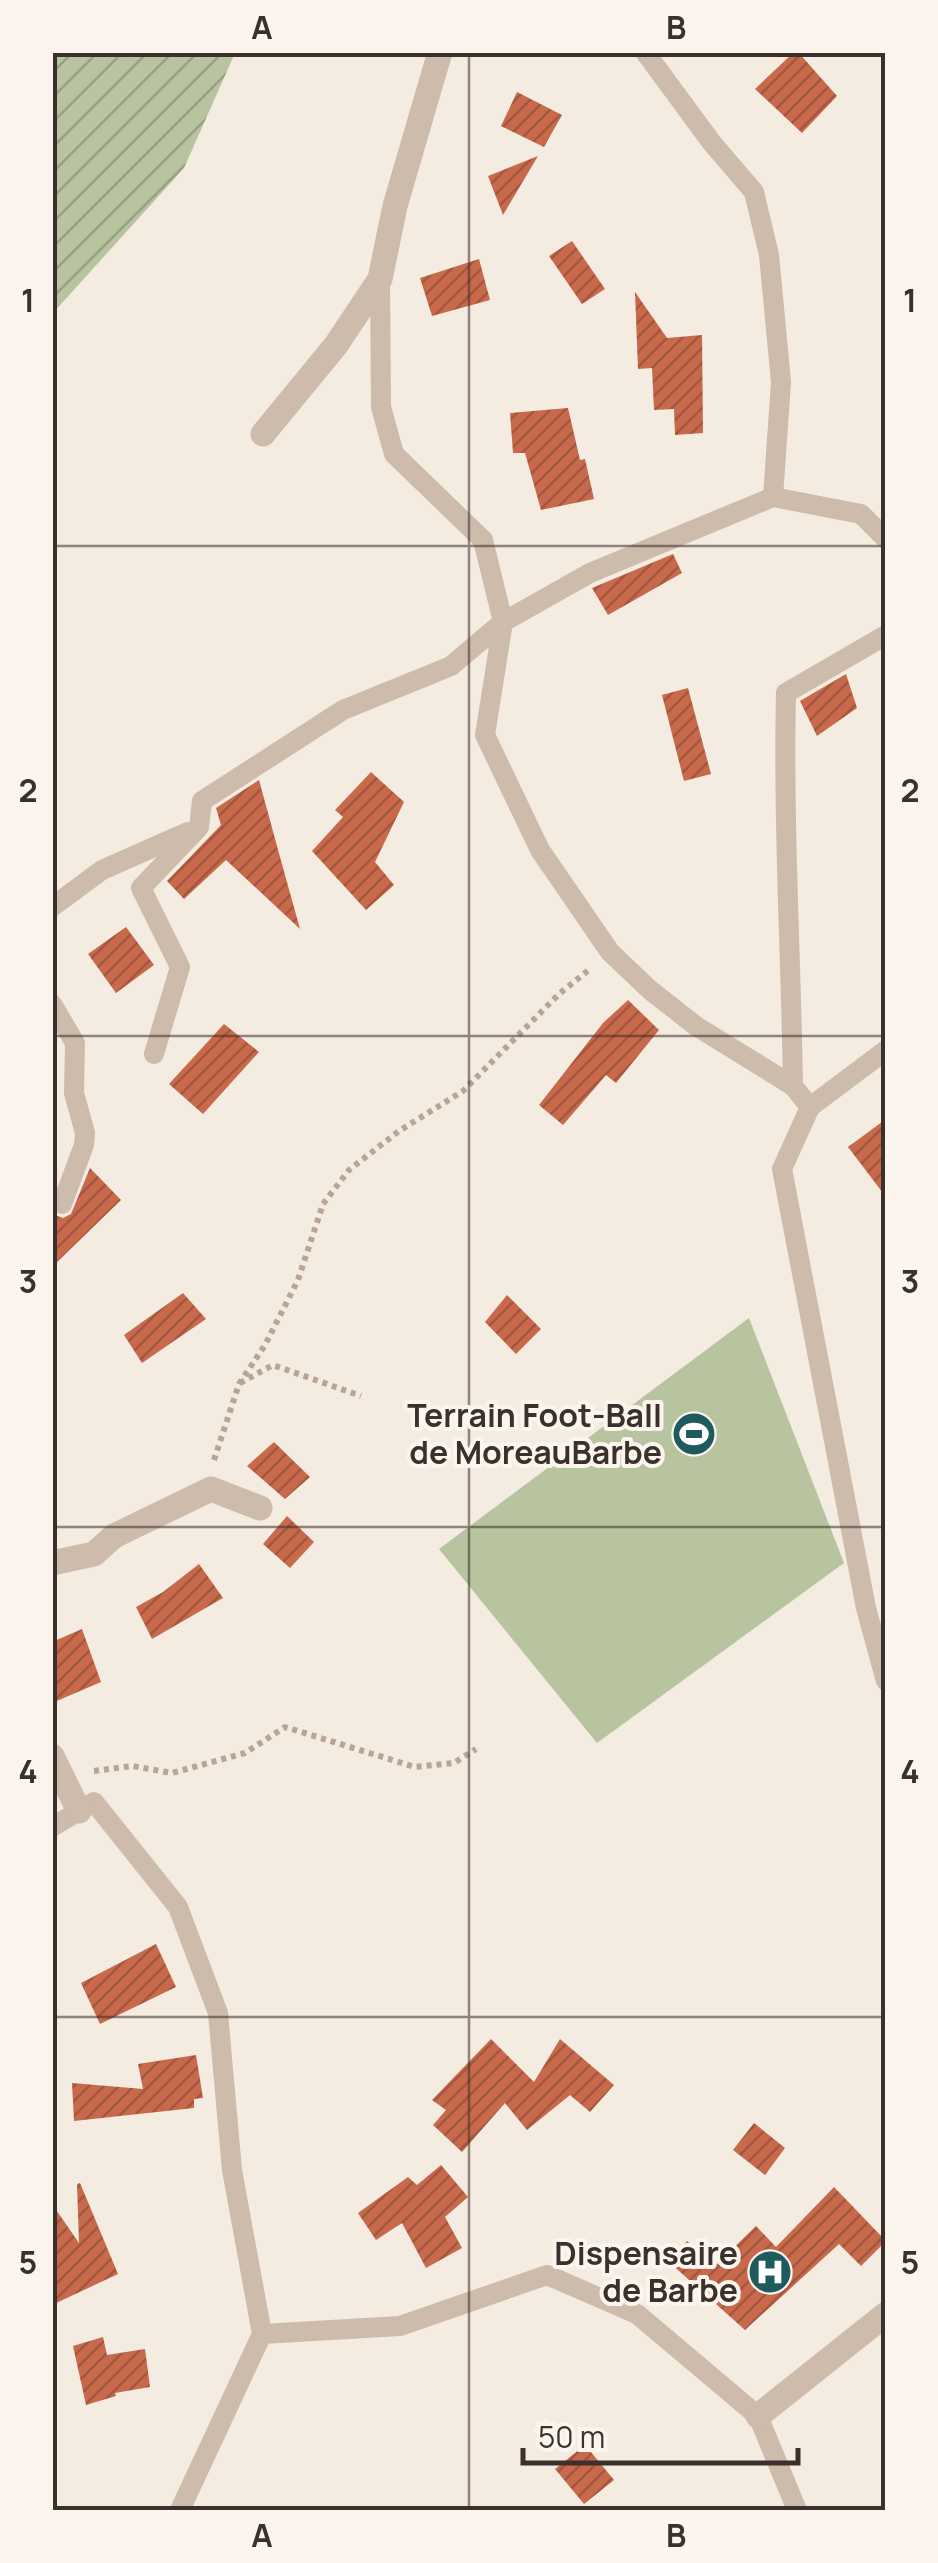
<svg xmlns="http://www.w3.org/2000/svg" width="938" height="2563" font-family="Manrope,sans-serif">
<defs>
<pattern id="garden-furrows" width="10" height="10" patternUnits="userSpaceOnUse" patternTransform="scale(2.5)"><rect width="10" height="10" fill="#b8c4a0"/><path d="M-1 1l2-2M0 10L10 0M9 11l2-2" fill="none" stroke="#97a083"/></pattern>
<pattern id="building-hatch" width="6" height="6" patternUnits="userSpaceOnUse" patternTransform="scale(2.5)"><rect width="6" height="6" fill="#c8694b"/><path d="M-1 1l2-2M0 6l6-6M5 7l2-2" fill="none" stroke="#a4573f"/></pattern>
</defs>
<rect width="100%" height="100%" fill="#f4ebe1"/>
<path fill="url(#garden-furrows)" d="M 53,52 L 235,53 L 184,168 L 53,313 Z"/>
<path fill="#b8c4a0" d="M 749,1318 L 844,1563 L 597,1743 L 439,1549 Z"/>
<path fill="url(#building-hatch)" d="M 794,52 L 798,52 L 837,96 L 802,133 L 755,89 Z
M 517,92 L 562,115 L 544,147 L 501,126 Z
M 538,156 L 503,215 L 488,176 Z
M 572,241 L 605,289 L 582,304 L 549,256 Z
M 479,259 L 490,300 L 432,316 L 420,278 Z
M 635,292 L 667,338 L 702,335 L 703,433 L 675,435 L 674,409 L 654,410 L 652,368 L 638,369 Z
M 568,408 L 580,460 L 585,459 L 594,499 L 541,510 L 525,453 L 513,453 L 510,413 Z
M 673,554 L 682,573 L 608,615 L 592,588 Z
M 846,674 L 857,708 L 817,736 L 800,701 Z
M 688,688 L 711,774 L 684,781 L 662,695 Z
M 371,772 L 404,802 L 375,862 L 394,885 L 366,910 L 312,851 L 343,817 L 335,810 Z
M 259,780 L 280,857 L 300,929 L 226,860 L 184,899 L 167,881 L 221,825 L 216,808 Z
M 126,927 L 154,965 L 116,993 L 88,954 Z
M 628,1000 L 659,1030 L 616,1083 L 606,1075 L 563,1125 L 539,1105 L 603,1023 Z
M 224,1024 L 259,1052 L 203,1114 L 169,1084 Z
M 886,1119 L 886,1197 L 848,1147 Z
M 90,1168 L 121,1200 L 52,1267 L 52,1214 L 63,1218 L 71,1214 Z
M 183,1293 L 206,1319 L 142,1363 L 124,1335 Z
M 507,1295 L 541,1329 L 516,1354 L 485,1322 Z
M 274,1442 L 310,1477 L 285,1499 L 247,1466 Z
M 287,1516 L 314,1542 L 290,1568 L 263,1544 Z
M 199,1564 L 223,1598 L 152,1639 L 136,1607 L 163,1592 Z
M 82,1629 L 101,1682 L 52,1703 L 52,1642 Z
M 156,1944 L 176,1987 L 100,2024 L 81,1983 Z
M 491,2039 L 534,2082 L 560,2039 L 614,2085 L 590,2112 L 570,2095 L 527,2130 L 505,2103 L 462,2152 L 433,2125 L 446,2110 L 432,2100 Z
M 196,2055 L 203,2098 L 194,2099 L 194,2108 L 74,2121 L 72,2083 L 143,2089 L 138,2064 Z
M 754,2123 L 785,2148 L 765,2175 L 733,2150 Z
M 441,2165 L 468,2197 L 445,2217 L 462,2248 L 426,2268 L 402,2223 L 376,2240 L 358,2213 L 408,2177 L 417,2185 Z
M 80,2183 L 118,2274 L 52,2305 L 52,2204 L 79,2243 L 77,2184 Z
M 834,2187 L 886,2241 L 861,2266 L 839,2244 L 745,2330 L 669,2262 L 687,2241 L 715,2266 L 756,2226 L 776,2247 Z
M 103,2337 L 107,2355 L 145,2349 L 150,2387 L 115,2393 L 116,2396 L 86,2405 L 73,2346 Z
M 585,2445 L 614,2480 L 584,2504 L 555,2469 Z"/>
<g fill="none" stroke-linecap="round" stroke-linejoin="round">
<path stroke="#b9a596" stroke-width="6" stroke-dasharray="5 5" stroke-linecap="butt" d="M 240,1383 L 273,1365 L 361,1396
M 214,1460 L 239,1384 L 265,1345 L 298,1280 L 323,1204 L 349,1170 L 399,1131 L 463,1091 L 559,994 L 590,969
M 94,1771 L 132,1766 L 172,1773 L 245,1753 L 285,1727 L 415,1767 L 454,1763 L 476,1749"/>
<path stroke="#cdbbac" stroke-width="20" d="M 645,52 L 712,143 L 754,192 L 769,255 L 781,382 L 773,497 L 590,573 L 503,622 L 485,735 L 540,850 L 610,952 L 650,990 L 696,1026 L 793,1086 L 810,1107
M 773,497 L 861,514 L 886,539
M 52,907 L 102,870 L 188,832
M 52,1004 L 75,1043 L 74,1093 L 85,1133 L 84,1145 L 62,1204
M 886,1050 L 810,1107 L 782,1169 L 866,1608 L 886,1681
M 154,1054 L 180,967 L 141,888 L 199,827 L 202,801 L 343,710 L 451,666 L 503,622 L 483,540 L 394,454 L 381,407 L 380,279
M 793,1086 C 791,955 783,824 786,693 L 886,635
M 52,1827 L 94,1802 L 178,1907 L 218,2013 L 232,2170 L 262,2334 L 400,2326 L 547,2275 L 637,2314 L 758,2416 L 797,2510
M 180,2510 L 262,2334"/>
<path stroke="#cdbbac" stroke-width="25" d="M 263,434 L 336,345 L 380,279 L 395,206 L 440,52
M 52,1563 L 94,1554 L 114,1536 L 211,1489 L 260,1508
M 52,1756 L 79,1811
M 758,2416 L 886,2314"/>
</g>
<path fill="none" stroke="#3b302b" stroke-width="2.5" stroke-opacity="0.55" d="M 469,52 L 469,2510M 52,546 L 886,546M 52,1036 L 886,1036M 52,1527 L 886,1527M 52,2017 L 886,2017"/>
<defs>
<symbol id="stadium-disc" viewBox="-11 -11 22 22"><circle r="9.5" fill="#1f5a5e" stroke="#fbf5ee"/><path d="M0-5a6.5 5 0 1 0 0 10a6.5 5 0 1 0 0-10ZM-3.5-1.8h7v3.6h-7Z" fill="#fff"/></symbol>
<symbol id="hospital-disc" viewBox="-11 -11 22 22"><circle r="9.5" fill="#1f5a5e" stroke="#fbf5ee"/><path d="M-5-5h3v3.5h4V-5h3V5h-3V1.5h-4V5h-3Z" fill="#fff"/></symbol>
</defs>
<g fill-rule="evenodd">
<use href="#stadium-disc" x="669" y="1409" width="50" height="50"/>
<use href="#hospital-disc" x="745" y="2247" width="50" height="50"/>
</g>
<g text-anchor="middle" stroke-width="8" stroke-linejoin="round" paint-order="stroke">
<g font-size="32" font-weight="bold" fill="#3b302b" stroke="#fbf5ee" text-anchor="end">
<text x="662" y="1427">Terrain Foot-Ball<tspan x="662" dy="37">de MoreauBarbe</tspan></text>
<text x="738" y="2265">Dispensaire<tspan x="738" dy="37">de Barbe</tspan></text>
</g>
</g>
<rect width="938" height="2563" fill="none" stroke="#fbf5ee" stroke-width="110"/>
<path d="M523 2448v15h275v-15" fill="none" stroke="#3b302b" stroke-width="5"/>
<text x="538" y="2448" font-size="30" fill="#3b302b" stroke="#fbf5ee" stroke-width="8" paint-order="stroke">50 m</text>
<rect x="55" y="55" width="828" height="2453" fill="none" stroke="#3b302b" stroke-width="4"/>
<g font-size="32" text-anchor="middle" font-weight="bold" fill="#3b302b">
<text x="262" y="39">A</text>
<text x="676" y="39">B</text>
<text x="28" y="312">1</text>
<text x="910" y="312">1</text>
<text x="28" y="802">2</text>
<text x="910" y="802">2</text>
<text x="28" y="1293">3</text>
<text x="910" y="1293">3</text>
<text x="28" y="1783">4</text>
<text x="910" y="1783">4</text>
<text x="28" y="2274">5</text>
<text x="910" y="2274">5</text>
<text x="262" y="2547">A</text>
<text x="676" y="2547">B</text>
</g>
</svg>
